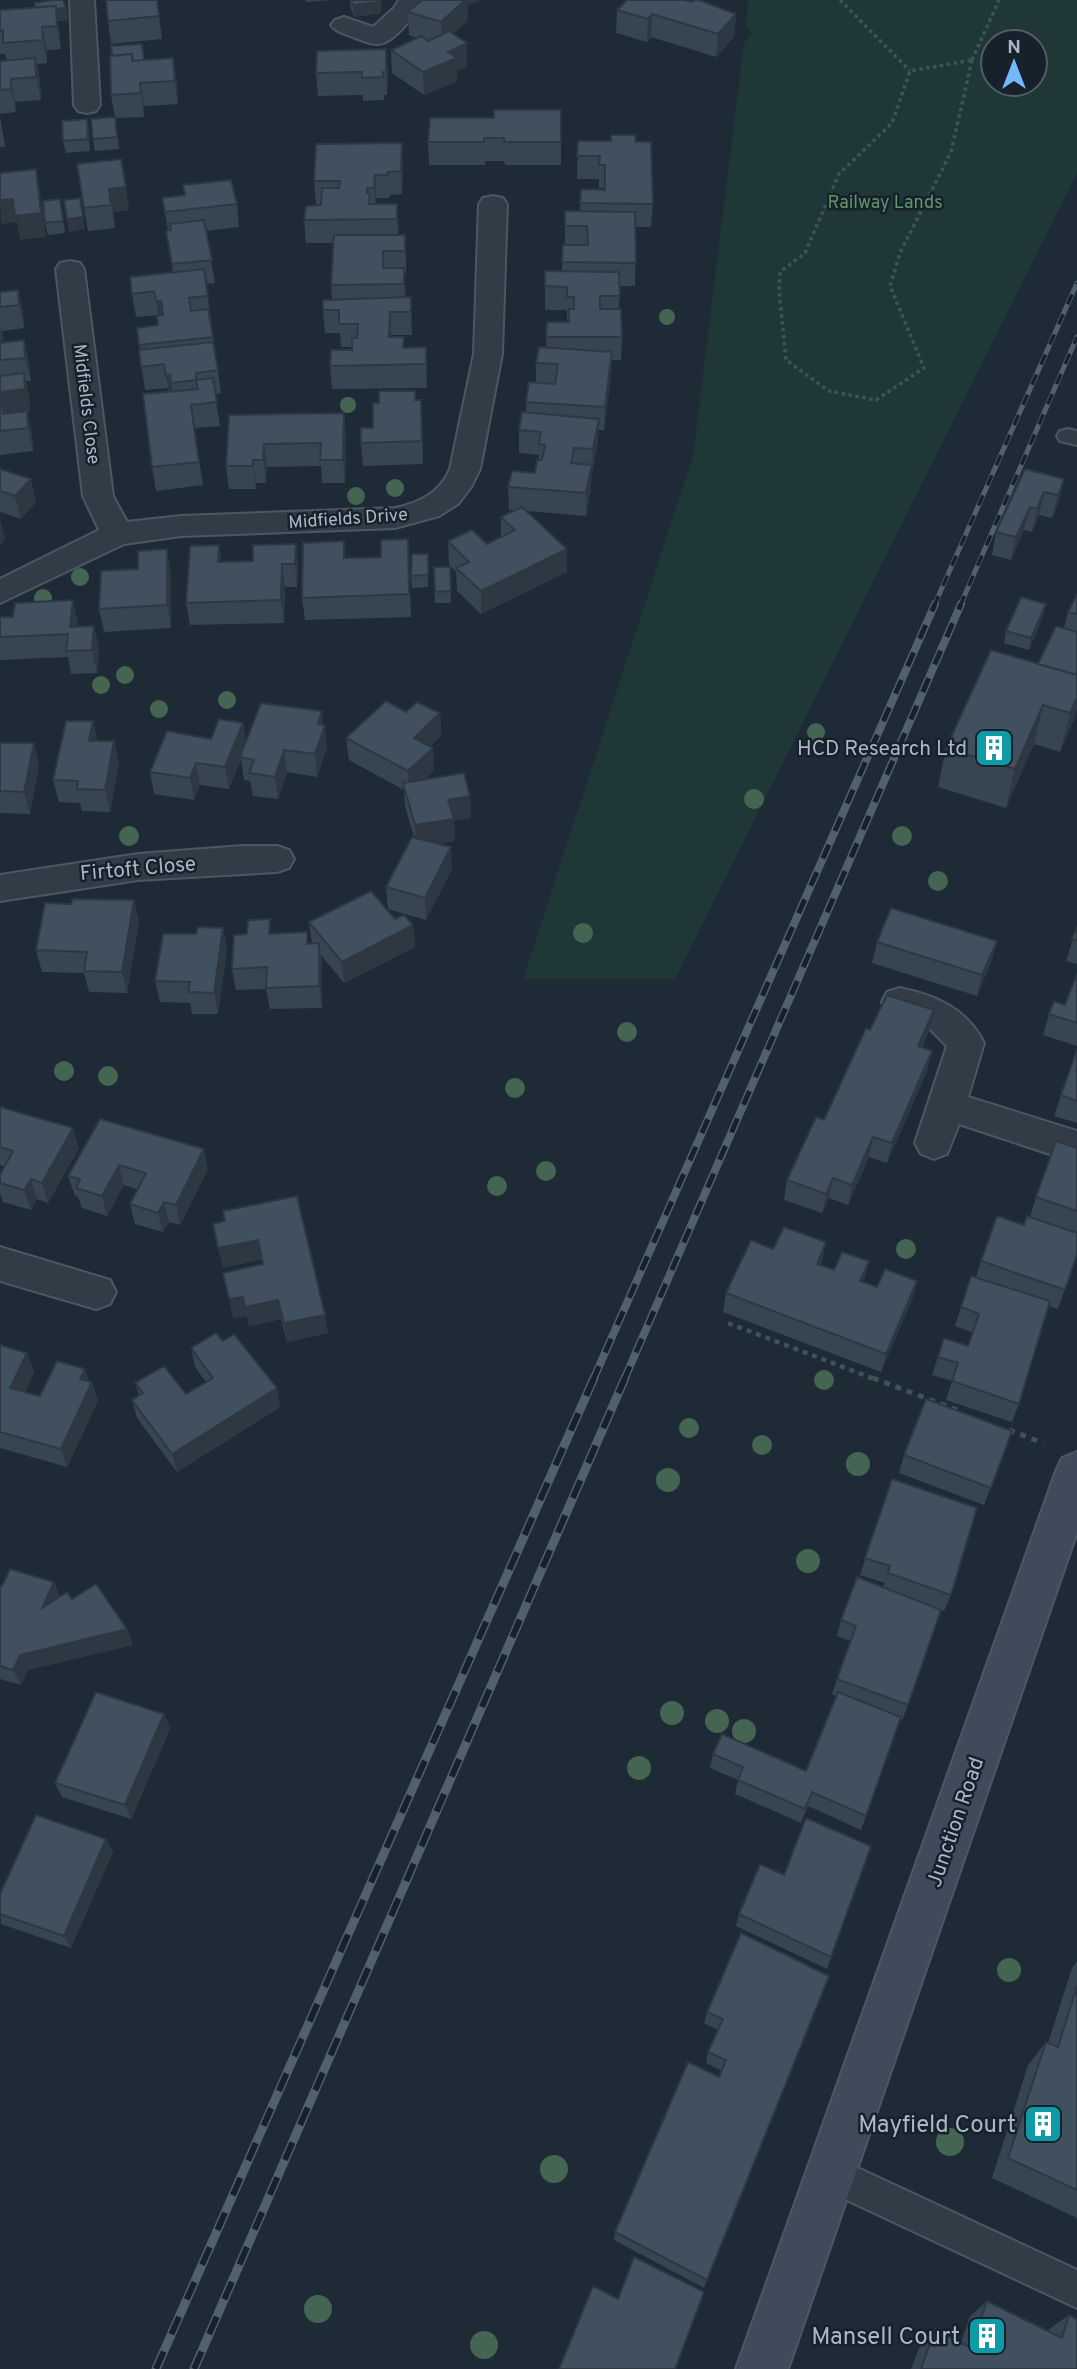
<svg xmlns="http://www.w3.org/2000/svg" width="1077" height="2369" font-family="Overpass,sans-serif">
<rect width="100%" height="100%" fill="#1e2a36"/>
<path fill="#203737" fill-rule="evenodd" d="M 748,0 L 1077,0 L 1077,173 L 675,979 L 523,979 L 693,456 L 744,43 L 752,34 L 746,24 ZM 1035,42 L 1035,84 L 993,84 L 993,42 Z"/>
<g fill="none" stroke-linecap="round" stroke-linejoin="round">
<defs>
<path id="lane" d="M 1068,429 L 1077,431 L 1077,445 L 1060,441 L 1057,436 L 1060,431 Z
M 832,2156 L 1077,2270 L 1077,2308 L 819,2187 L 814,2174 L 819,2161 Z"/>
<path id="street" d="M 70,0 L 94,0 L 100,105 L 96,111 L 87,113 L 78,111 L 74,105 Z
M 399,0 L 423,0 C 417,13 393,45 377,44 C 370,44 362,40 355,38 C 346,34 337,33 331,25 L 335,20 L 344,17 L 373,27 L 394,8 Z
M 493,196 L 503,198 L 507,204 L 502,354 L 480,469 L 471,487 L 458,504 L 439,516 L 395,528 L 181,536 L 124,544 L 0,603 L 0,579 L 99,530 L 83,496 L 56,269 L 60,263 L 70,261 L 80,263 L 84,269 L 113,496 L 127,522 L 181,516 L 395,508 C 419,503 440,493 450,469 L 474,354 L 479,204 L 483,198 Z
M 242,846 L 277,846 L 289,850 L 294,859 L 289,868 L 277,872 L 138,880 L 0,901 L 0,875 L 138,854 Z
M 900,988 C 937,996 966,1008 984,1043 L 968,1097 L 1077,1131 L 1077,1163 L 959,1124 L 947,1154 L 934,1159 L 921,1154 L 915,1143 L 947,1046 L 925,1024 L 887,1012 L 882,1002 L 887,992 Z
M 0,1247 L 110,1280 L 116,1292 L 110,1304 L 96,1309 L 0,1281 Z"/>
<path id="secondary" d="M 1077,1452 L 1077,1532 L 788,2369 L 736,2369 L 1056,1471 L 1062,1458 Z"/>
</defs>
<use href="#lane" stroke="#4c5762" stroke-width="4"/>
<use href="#street" stroke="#4c5762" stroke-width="4"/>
<use href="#secondary" stroke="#4c5762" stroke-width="4"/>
<path stroke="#3d5455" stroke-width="3.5" stroke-dasharray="3.5 3.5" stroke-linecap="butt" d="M 840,0 L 910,71
M 972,60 L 951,152 L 900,253 L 890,286 L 924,368 L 876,400 L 829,391 L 786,360 L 779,289 L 780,272 L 805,253 L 839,174 L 892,123 L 910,71 Z
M 972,60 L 999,0"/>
<path stroke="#3d5455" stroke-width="4.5" stroke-dasharray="5 5" stroke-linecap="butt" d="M 728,1323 L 877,1380"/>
<path stroke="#3d5455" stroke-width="5" stroke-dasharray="6 6" stroke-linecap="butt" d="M 873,1378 L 962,1412
M 1009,1430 L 1043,1443"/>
<use href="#lane" fill="#313c47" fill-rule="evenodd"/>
<use href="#street" fill="#313c47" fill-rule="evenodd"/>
<use href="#secondary" fill="#3f4b5a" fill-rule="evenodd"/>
<defs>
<path id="rail-far2" d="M 934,606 L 1077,283
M 960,606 L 1077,337"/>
<path id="rail-far1" d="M 593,1380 L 935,604
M 624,1380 L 961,604"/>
<path id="rail" d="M 156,2369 L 594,1378
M 194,2369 L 625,1378"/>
</defs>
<use href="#rail-far2" stroke="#52606e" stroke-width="5"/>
<use href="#rail-far1" stroke="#52606e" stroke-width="8"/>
<use href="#rail" stroke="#52606e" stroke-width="9"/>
<use href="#rail-far2" stroke="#17212b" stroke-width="3.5" stroke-dasharray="11" stroke-linecap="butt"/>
<use href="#rail-far1" stroke="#17212b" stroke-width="5" stroke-dasharray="15" stroke-linecap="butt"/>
<use href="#rail" stroke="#17212b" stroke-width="6" stroke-dasharray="19" stroke-linecap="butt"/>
</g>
<g fill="#436552">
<circle cx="667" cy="317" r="8"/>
<circle cx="348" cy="405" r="8"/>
<circle cx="395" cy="488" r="9"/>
<circle cx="356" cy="496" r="9"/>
<circle cx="80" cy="577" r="9"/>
<circle cx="43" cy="598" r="9"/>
<circle cx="125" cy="675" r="9"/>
<circle cx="101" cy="685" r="9"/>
<circle cx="227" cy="700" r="9"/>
<circle cx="159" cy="709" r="9"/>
<circle cx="816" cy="732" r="9"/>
<circle cx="754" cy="799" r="10"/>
<circle cx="129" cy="836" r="10"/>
<circle cx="902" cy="836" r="10"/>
<circle cx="938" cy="881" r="10"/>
<circle cx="583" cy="933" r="10"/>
<circle cx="627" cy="1032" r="10"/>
<circle cx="64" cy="1071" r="10"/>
<circle cx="108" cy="1076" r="10"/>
<circle cx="515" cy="1088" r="10"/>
<circle cx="546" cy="1171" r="10"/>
<circle cx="497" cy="1186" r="10"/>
<circle cx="906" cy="1249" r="10"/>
<circle cx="824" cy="1380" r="10"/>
<circle cx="689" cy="1428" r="10"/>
<circle cx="762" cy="1445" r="10"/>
<circle cx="858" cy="1464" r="12"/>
<circle cx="668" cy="1480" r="12"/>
<circle cx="808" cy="1561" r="12"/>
<circle cx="672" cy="1713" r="12"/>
<circle cx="717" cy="1721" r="12"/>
<circle cx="744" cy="1731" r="12"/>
<circle cx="639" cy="1768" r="12"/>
<circle cx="1009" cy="1970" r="12"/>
<circle cx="950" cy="2142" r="14"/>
<circle cx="554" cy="2169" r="14"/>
<circle cx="318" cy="2309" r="14"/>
<circle cx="484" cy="2345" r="14"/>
</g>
<path fill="#374552" d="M 157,0 L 162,39 L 111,44 L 108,21 Z
M 306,0 L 332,0 L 306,2 Z
M 350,0 L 380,0 L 381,13 L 354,17 L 350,6 Z
M 468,5 L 468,20 L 453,34 L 467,43 L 467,66 L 457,71 L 457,81 L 424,95 L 392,73 L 391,50 L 418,38 L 409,35 L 408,12 Z
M 66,8 L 68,20 L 58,21 L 61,49 L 47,50 L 47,63 L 37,64 L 40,81 L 41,100 L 15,102 L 16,112 L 0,114 L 0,61 L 7,61 L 5,54 L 0,54 L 0,10 Z
M 617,10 L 736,14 L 734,37 L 716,57 L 651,37 L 647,42 L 616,33 Z
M 317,51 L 388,72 L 387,95 L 384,95 L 384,100 L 363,101 L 363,95 L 318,96 L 316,73 Z
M 173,58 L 178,104 L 144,106 L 144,117 L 116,118 L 119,149 L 95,151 L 93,139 L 115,117 L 111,95 L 144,60 Z
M 561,110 L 561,165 L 505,165 L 504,161 L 485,161 L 485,165 L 429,165 L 428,142 L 494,118 Z
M 0,117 L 4,139 L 5,147 L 0,147 Z
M 89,131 L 90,151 L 66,153 L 63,141 Z
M 578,141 L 636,142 L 653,204 L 651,227 L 636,227 L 635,286 L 620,286 L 619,309 L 622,337 L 621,360 L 612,360 L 611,375 L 604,430 L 598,430 L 598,442 L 592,472 L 591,472 L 591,488 L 586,516 L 527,511 L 567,549 L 567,572 L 481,614 L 457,591 L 456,572 L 449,564 L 448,541 L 487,544 L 501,537 L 501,517 L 515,510 L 509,510 L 508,487 L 535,473 L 539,460 L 539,455 L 519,453 L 519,430 L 526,413 L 526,402 L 536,383 L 536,363 L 546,348 L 547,322 L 569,322 L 569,320 L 567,320 L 567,310 L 545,310 L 545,271 L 562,271 L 563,245 L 565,245 L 565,211 L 580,211 L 581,189 L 604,190 L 604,188 L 599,188 L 599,179 L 577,179 Z
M 121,159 L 129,210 L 113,212 L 115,228 L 88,231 L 84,208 Z
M 403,166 L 402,194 L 390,195 L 389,198 L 376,198 L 376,204 L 397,204 L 398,235 L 405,235 L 406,258 L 406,274 L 405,274 L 405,297 L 411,297 L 412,335 L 391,335 L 391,337 L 405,348 L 426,347 L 427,388 L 332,389 L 330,366 L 352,350 L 352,347 L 341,347 L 340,333 L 325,333 L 323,310 L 332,299 L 331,285 L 333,243 L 306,243 L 304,220 L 321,205 L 316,205 L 314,181 Z
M 162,198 L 237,204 L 239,227 L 206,231 L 215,283 L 206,284 L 221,393 L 215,394 L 220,426 L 194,428 L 203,485 L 156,491 L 152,467 L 169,392 L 168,388 L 145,390 L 139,350 L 140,350 L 137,328 L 158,325 L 158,315 L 136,317 L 132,294 L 173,272 L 166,231 L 168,230 Z
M 60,199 L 65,233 L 48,235 L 45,223 Z
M 18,290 L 23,313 L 24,328 L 2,331 L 3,342 L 1,342 L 24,340 L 29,364 L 31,381 L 26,381 L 29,396 L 30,412 L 27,413 L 32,434 L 33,451 L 0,455 L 0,292 Z
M 416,400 L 421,400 L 423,464 L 363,466 L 361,443 L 373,428 Z
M 229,415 L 346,436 L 345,483 L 322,483 L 321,466 L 267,467 L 266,483 L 256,483 L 256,489 L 229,489 L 226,466 Z
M 0,469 L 36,502 L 21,519 L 1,512 L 0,513 Z
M 1025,469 L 1064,479 L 1059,502 L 1052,518 L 1039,515 L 1032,532 L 1024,530 L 1011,560 L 992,555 L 996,532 Z
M 296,544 L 298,567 L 297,587 L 285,587 L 284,623 L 190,625 L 186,603 L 219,545 L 221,562 L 253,561 Z
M 428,554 L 428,587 L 412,588 L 411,576 Z
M 346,558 L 409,562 L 411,617 L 305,620 L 302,598 Z
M 434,567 L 450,567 L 451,603 L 435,603 Z
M 138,569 L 171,572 L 171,628 L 104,632 L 99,609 Z
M 1077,594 L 1077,709 L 1060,752 L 1034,744 L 1006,808 L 938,787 L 946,748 L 1038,664 L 1064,628 L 1068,612 Z
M 1046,604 L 1043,616 L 1029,650 L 1004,643 L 1006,631 Z
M 0,617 L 78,623 L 77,627 L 94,626 L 99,649 L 97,673 L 71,674 L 68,657 L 0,660 Z
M 406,712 L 440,713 L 441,736 L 430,746 L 433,748 L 434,770 L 424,780 L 470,796 L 471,818 L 454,821 L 455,841 L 438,844 L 452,869 L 426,920 L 388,909 L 386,887 L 414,837 L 405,806 L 404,790 L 349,760 L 346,738 Z
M 93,721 L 97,741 L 114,741 L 119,763 L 110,812 L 82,811 L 80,803 L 59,802 L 53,780 Z
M 243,723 L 246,743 L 323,725 L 327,747 L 317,777 L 287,772 L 278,799 L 253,796 L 250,781 L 244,780 L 241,759 L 229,789 L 200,785 L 194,800 L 154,794 L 150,772 Z
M 0,743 L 39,765 L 30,814 L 0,813 Z
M 134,900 L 139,922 L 127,993 L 89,992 L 84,973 L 42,972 L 36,950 L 71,904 Z
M 395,919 L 413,925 L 415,947 L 344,983 L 321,955 L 322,965 L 322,1008 L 270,1009 L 266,989 L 236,990 L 232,969 L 272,933 L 309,944 L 312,944 L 309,922 Z
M 1077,926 L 1077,964 L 1066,961 Z
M 223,928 L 227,949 L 218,1014 L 192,1014 L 190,1003 L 160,1002 L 155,981 L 196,934 Z
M 997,941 L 991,962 L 977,996 L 872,963 L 877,942 Z
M 1077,973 L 1077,1046 L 1043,1035 L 1049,1014 L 1065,1005 Z
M 934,1010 L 929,1031 L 922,1047 L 932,1051 L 927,1071 L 887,1163 L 869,1157 L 848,1205 L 829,1198 L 822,1213 L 784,1200 L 787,1180 L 824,1120 L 870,1030 Z
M 1077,1049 L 1077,1123 L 1054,1116 Z
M 0,1107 L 79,1148 L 48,1203 L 37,1199 L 31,1210 L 3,1202 L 0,1193 L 0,1175 L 5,1167 L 0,1165 Z
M 100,1119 L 208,1169 L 180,1225 L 169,1222 L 163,1232 L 135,1224 L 130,1204 L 137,1189 L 124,1185 L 107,1216 L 82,1208 L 78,1197 L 75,1196 L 68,1176 Z
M 1077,1148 L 1077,1254 L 1058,1309 L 1049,1306 L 1019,1404 L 1012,1422 L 946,1400 L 952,1381 L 932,1375 L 938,1357 L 968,1346 L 973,1333 L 955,1326 L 971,1276 L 976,1277 L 981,1261 L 1024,1225 L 1030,1217 L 1036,1197 Z
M 223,1211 L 328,1333 L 287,1342 L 281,1319 L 249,1326 L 247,1316 L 233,1318 L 263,1264 L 262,1259 L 223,1268 L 225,1221 Z
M 826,1242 L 821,1265 L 877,1287 L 917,1281 L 912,1300 L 881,1372 L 723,1312 L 726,1293 L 773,1249 Z
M 223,1341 L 277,1388 L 280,1407 L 177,1472 L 137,1418 L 132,1400 L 139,1395 L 135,1383 L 186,1394 L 206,1382 L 195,1367 L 191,1348 Z
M 0,1345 L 27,1353 L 34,1372 L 25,1392 L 40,1396 L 89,1381 L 92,1382 L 98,1401 L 67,1467 L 0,1448 Z
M 1012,1431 L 984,1505 L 899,1473 L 904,1455 Z
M 892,1479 L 951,1595 L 944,1611 L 941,1610 L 908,1705 L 902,1721 L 900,1720 L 861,1830 L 808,1806 L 801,1823 L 735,1794 L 738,1780 L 710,1768 L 713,1754 L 806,1771 L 836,1696 L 832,1694 L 850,1641 L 837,1636 L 841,1620 L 883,1587 L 885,1583 L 860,1575 Z
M 54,1582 L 60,1597 L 72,1599 L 127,1629 L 133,1645 L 28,1670 L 21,1685 L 0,1679 L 0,1585 Z
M 164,1714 L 170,1729 L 131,1819 L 62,1797 L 55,1783 Z
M 106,1839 L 113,1852 L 71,1948 L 1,1924 L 0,1894 Z
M 871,1846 L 827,1969 L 736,1926 L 739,1914 L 784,1875 Z
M 1077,1961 L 1077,2218 L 992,2178 L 1028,2065 L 1046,2042 L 1048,2043 L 1072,1968 Z
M 829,1976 L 704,2288 L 614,2240 L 615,2232 L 719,2077 L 721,2070 L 706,2063 L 708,2052 L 718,2030 L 704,2023 L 707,2012 Z
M 987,2301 L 1049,2332 L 1049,2329 L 1069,2315 L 1077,2369 L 911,2369 L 921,2343 L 935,2329 L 961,2343 L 970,2316 Z"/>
<path fill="#2d3842" d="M 455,0 L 483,0 L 468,5 L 468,20 L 442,45 L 441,22 Z
M 381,2 L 381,13 L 354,17 L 353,5 Z
M 66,8 L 68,20 L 58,21 L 61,49 L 57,26 L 36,12 Z
M 652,14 L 651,37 L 647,42 L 648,19 Z
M 736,14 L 734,37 L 716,57 L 718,34 Z
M 42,27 L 47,50 L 47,63 L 43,40 Z
M 467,43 L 467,66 L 457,71 L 457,81 L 424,95 L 423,72 L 448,52 Z
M 386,49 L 388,72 L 387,95 L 386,72 Z
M 35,58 L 40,81 L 41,100 L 36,77 Z
M 173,58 L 177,81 L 178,104 L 175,81 Z
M 11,79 L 15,102 L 16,112 L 11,89 Z
M 140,83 L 144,106 L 144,117 L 141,93 Z
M 87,119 L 89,131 L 90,151 L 88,139 Z
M 402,143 L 403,166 L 402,194 L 401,171 Z
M 36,169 L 40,192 L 46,237 L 20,240 L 17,222 L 1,224 L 0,200 Z
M 375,175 L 376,198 L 376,211 L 374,188 Z
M 126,187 L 129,210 L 113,212 L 115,228 L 109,189 Z
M 80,198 L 85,229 L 69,232 L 67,219 Z
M 397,204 L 399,227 L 398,242 L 397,219 Z
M 404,268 L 406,292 L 405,307 L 404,284 Z
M 18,290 L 23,313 L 24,328 L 19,305 Z
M 411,297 L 412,320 L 412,335 L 411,312 Z
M 156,301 L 161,301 L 165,324 L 160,325 Z
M 390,312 L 391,335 L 391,360 L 389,337 Z
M 0,323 L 3,342 L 1,342 L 4,355 L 0,347 Z
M 24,340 L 29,364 L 31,381 L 25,358 Z
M 426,347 L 427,370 L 427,388 L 426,364 Z
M 612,352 L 611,375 L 604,430 L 605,407 Z
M 24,373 L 29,396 L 30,412 L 27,413 L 32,434 L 33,451 L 28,428 L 3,414 L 1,392 Z
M 170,375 L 174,398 L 170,399 L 166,376 Z
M 344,413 L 346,436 L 345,483 L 343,460 Z
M 599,419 L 598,442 L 592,472 L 593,449 Z
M 264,444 L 267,467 L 266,483 L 263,460 Z
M 253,460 L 256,483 L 256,489 L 253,466 Z
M 592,465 L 591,488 L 586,516 L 586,493 Z
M 31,479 L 36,502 L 21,519 L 15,496 Z
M 1064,479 L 1059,502 L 1052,518 L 1058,495 Z
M 1044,492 L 1039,515 L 1032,532 L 1037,509 Z
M 1030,507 L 1024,530 L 1011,560 L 1016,537 Z
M 0,519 L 5,539 L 0,545 Z
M 296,544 L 298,567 L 297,587 L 295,564 Z
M 219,545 L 222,568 L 218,562 Z
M 167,549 L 171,572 L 171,628 L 167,605 Z
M 567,549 L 567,572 L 481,614 L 481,591 Z
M 282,564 L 285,587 L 284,623 L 281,600 Z
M 73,600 L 78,623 L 75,650 L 70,627 Z
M 1046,604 L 1043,616 L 1029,650 L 1031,638 Z
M 94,626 L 99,649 L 97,673 L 92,650 Z
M 1077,698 L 1077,709 L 1075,717 L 1060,752 L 1070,713 Z
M 1043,705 L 1034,744 L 1006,808 L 1015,769 Z
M 322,711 L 323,728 L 325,725 L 327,747 L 317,777 L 315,754 L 318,724 Z
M 440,713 L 441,736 L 415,760 L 414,738 Z
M 93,721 L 98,744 L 89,741 Z
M 243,723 L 246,745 L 229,789 L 225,767 Z
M 114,741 L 119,763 L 110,812 L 105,790 Z
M 34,743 L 39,765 L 30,814 L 24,792 Z
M 433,748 L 434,770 L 409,794 L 408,771 Z
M 284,750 L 287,772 L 278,799 L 275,777 Z
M 196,763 L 200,785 L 194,800 L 190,778 Z
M 470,796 L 471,818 L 454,821 L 455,841 L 416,847 L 415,825 L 448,800 Z
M 451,847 L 452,869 L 426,920 L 425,898 Z
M 134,900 L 139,922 L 127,993 L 122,972 Z
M 413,925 L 415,947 L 344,983 L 342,962 Z
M 223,928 L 227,949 L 218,1014 L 214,993 Z
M 997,941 L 991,962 L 977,996 L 982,975 Z
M 319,943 L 322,965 L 322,1008 L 319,986 Z
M 934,1010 L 929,1031 L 913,1066 L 918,1046 Z
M 932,1051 L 927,1071 L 887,1163 L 892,1143 Z
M 73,1128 L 79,1148 L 48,1203 L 42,1183 Z
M 873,1137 L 869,1157 L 848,1205 L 852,1185 Z
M 204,1149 L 208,1169 L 180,1225 L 176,1205 Z
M 119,1165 L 124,1185 L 107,1216 L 102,1196 Z
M 833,1178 L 829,1198 L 822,1213 L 826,1194 Z
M 31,1179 L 37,1199 L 31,1210 L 24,1190 Z
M 164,1202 L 169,1222 L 163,1232 L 158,1213 Z
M 258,1240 L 262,1259 L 223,1268 L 218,1248 Z
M 826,1242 L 822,1262 L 813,1283 L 817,1264 Z
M 869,1261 L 864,1281 L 856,1300 L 860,1281 Z
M 917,1281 L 912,1300 L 881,1372 L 886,1354 Z
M 243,1297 L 278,1300 L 281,1319 L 249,1326 L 247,1316 L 233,1318 L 229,1299 Z
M 325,1315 L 328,1333 L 287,1342 L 284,1323 Z
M 27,1353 L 34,1372 L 18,1406 L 10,1388 Z
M 85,1369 L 91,1386 L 92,1382 L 98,1401 L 67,1467 L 61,1449 L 80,1379 Z
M 277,1388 L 280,1407 L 177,1472 L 172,1454 Z
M 54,1582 L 61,1599 L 42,1608 Z
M 127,1629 L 133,1645 L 28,1670 L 21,1685 L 13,1670 L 20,1655 Z
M 164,1714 L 170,1729 L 131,1819 L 125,1805 Z
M 106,1839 L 113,1852 L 71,1948 L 64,1936 Z"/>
<path fill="#40505f" stroke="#2d3842" stroke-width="2" d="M 54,0 L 63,0 L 66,8 L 56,9 L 56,6 L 35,7 L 34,3 Z
M 106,0 L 157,0 L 159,16 L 108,21 Z
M 351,0 L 380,0 L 381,2 L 353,5 Z
M 422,0 L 465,0 L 441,22 L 408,12 Z
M 627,0 L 684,0 L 692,2 L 694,0 L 699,0 L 736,14 L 718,34 L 652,14 L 648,19 L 617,10 Z
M 56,6 L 57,26 L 42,27 L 43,40 L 3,43 L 3,30 L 0,31 L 0,10 Z
M 449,31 L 467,43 L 448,52 L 457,58 L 423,72 L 391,50 L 422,36 L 428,41 Z
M 142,44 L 144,60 L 133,61 L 132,54 L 112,56 L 111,46 Z
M 386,49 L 386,72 L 383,72 L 383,77 L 362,78 L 362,72 L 316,73 L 317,51 Z
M 132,54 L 132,61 L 173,58 L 175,81 L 140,83 L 141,93 L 111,95 L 110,56 Z
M 35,58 L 36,77 L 11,79 L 11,89 L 0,90 L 0,61 Z
M 494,110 L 561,110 L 561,142 L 504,142 L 504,138 L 484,138 L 484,142 L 428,142 L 430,118 L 494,118 Z
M 115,117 L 117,137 L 93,139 L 91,119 Z
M 87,119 L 88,139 L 63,141 L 62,121 Z
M 611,135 L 635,135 L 636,142 L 651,142 L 653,204 L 580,203 L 581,189 L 605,190 L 605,165 L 599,165 L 600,156 L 577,156 L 578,141 L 611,141 Z
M 402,143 L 401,171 L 388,172 L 388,175 L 375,175 L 374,188 L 367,188 L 367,193 L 370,193 L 369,204 L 397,204 L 397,219 L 304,220 L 306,206 L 321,205 L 322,188 L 339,188 L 340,181 L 314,181 L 316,144 Z
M 121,159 L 126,187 L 109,189 L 111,205 L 84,208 L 77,164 Z
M 36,169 L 41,213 L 15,216 L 13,199 L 0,200 L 0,173 Z
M 231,180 L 237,204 L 165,212 L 162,198 L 185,195 L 183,185 Z
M 80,198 L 83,217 L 67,219 L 64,200 Z
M 60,199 L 63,221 L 45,223 L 43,201 Z
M 565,211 L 635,212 L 636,263 L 562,262 L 563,245 L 588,245 L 587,226 L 565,226 Z
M 204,220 L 212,260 L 172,264 L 166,231 L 171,230 L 170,224 Z
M 334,235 L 405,235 L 405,251 L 383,251 L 383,268 L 404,268 L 404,284 L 331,285 Z
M 204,269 L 208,296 L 189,298 L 191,311 L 208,309 L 213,337 L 139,345 L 137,328 L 158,325 L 157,316 L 163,315 L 162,307 L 161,301 L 156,301 L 154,291 L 132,294 L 130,277 Z
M 545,271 L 619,272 L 620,296 L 600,296 L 600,309 L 621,309 L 622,337 L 546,337 L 547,322 L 569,322 L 569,309 L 574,309 L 574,297 L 567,297 L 567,287 L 545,286 Z
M 18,290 L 19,305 L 0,307 L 0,292 Z
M 411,297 L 411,312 L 390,312 L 389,337 L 404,337 L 403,348 L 426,347 L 426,364 L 330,366 L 331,350 L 352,350 L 352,338 L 357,338 L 358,324 L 339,324 L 339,310 L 323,310 L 323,300 Z
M 24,340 L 25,358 L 0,360 L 0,343 Z
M 213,342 L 218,370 L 196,373 L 196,380 L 171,383 L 170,375 L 166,376 L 164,364 L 141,367 L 139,350 Z
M 539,347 L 612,352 L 605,407 L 526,402 L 529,382 L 555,384 L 558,364 L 536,363 Z
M 24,373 L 25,389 L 1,392 L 3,414 L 27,411 L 28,428 L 0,431 L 0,376 Z
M 213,378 L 217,402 L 191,405 L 199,462 L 152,467 L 143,394 L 198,389 L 196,380 Z
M 379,391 L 415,391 L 415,400 L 421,400 L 422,441 L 361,443 L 361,428 L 373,428 L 373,403 L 379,403 Z
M 522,412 L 599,419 L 593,449 L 574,448 L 571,463 L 592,465 L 586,493 L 508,487 L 512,471 L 535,473 L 537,460 L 542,460 L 545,445 L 539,444 L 541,432 L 519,430 Z
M 344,413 L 343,460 L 320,460 L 321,443 L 264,444 L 263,460 L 253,460 L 253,466 L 226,466 L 229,415 Z
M 0,469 L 31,479 L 15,496 L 0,491 Z
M 1025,469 L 1064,479 L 1058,495 L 1044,492 L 1037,509 L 1030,507 L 1016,537 L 996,532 Z
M 522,507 L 567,549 L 481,591 L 456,568 L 469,562 L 448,541 L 472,530 L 487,544 L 515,530 L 501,517 Z
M 408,539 L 409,594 L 302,598 L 303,543 L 344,541 L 344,558 L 362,558 L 381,557 L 381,540 Z
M 296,544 L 295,564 L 282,564 L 281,600 L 186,603 L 190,546 L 219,545 L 218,562 L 253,561 L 253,545 Z
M 167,549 L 167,605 L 99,609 L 101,571 L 138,569 L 138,551 Z
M 412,554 L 428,554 L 428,575 L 411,576 Z
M 434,567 L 450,567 L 451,591 L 435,592 Z
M 1077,594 L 1077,614 L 1068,612 Z
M 1021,597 L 1046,604 L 1031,638 L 1006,631 Z
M 73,600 L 70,627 L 94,626 L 92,650 L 66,651 L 68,634 L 0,637 L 0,617 L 13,617 L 15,603 Z
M 1056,626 L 1077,632 L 1077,675 L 1038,664 Z
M 991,650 L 1077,675 L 1077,698 L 1070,713 L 1043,705 L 1015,769 L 946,748 Z
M 386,701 L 406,712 L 417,702 L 440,713 L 414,738 L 433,748 L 408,771 L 346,738 Z
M 261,703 L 322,711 L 318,724 L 325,725 L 315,754 L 284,750 L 275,777 L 249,773 L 254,760 L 240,757 Z
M 219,719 L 243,723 L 225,767 L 196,763 L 190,778 L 150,772 L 167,731 L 211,739 Z
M 66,721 L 93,721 L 89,741 L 114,741 L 105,790 L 77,789 L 78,781 L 53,780 Z
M 0,743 L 34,743 L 24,792 L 0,791 Z
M 464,773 L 470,796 L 448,800 L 454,819 L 415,825 L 403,783 Z
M 412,837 L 451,847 L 425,898 L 386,887 Z
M 371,891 L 395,919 L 404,915 L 413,925 L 342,962 L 309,922 Z
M 73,899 L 134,900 L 122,972 L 84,971 L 87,952 L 36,950 L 45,903 L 71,904 Z
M 891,908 L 997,941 L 982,975 L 877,942 Z
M 270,919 L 269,934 L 307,932 L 307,944 L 319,943 L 319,986 L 266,988 L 267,967 L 232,969 L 234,935 L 247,934 L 248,920 Z
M 1077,926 L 1077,941 L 1072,939 Z
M 198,927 L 223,928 L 214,993 L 188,992 L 190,982 L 155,981 L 163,934 L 196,934 Z
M 1077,973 L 1077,1023 L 1049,1014 L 1054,1001 L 1065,1005 Z
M 887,995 L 934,1010 L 918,1046 L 932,1051 L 892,1143 L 873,1137 L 852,1185 L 833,1178 L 826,1194 L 787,1180 L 816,1117 L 824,1120 L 866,1028 L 870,1030 Z
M 1077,1049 L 1077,1101 L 1061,1095 Z
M 0,1107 L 73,1128 L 42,1183 L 31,1179 L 24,1190 L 0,1183 L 0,1175 L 13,1151 L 0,1147 Z
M 100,1119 L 204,1149 L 176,1205 L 164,1202 L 158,1213 L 130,1204 L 146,1173 L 119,1165 L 102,1196 L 76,1188 L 80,1179 L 68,1176 Z
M 1056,1141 L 1077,1148 L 1077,1211 L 1036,1197 Z
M 297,1196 L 325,1315 L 284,1323 L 278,1300 L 245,1307 L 243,1297 L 229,1299 L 223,1273 L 263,1264 L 258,1240 L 218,1248 L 213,1224 L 225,1221 L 223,1211 Z
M 997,1216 L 1024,1225 L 1027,1216 L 1077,1233 L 1077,1254 L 1065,1290 L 981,1261 Z
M 784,1227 L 826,1242 L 817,1264 L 834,1270 L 842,1252 L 869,1261 L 860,1281 L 877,1287 L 885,1269 L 917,1281 L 886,1354 L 726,1293 L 751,1240 L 773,1249 Z
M 971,1276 L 1050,1301 L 1019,1404 L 952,1381 L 958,1363 L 938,1357 L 944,1338 L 968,1346 L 979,1314 L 961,1307 Z
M 216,1333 L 223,1341 L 234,1334 L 277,1388 L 172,1454 L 132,1400 L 143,1393 L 135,1383 L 164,1366 L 186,1394 L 213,1378 L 191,1348 Z
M 0,1345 L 27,1353 L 10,1388 L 40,1396 L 57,1361 L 85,1369 L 80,1379 L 92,1382 L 61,1449 L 0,1432 Z
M 926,1399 L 1012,1431 L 991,1488 L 904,1455 Z
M 892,1479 L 977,1508 L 951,1595 L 888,1573 L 890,1566 L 865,1558 Z
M 10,1569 L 54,1582 L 42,1608 L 67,1592 L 72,1599 L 96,1584 L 127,1629 L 20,1655 L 13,1670 L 0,1666 L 0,1585 L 2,1586 Z
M 857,1577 L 941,1610 L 908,1705 L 837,1679 L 856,1626 L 841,1620 Z
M 96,1692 L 164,1714 L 125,1805 L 55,1783 Z
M 838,1692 L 901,1717 L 866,1816 L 812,1792 L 805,1809 L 738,1780 L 743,1767 L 713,1754 L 722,1734 L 806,1771 Z
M 36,1815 L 106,1839 L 64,1936 L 0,1914 L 0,1894 Z
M 806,1818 L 871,1846 L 831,1957 L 739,1914 L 760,1864 L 784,1875 Z
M 741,1933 L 829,1976 L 707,2280 L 615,2232 L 688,2062 L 719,2077 L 726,2060 L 708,2052 L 723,2019 L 707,2012 Z
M 1077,1986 L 1077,2190 L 1008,2158 L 1046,2042 L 1058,2047 Z
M 634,2257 L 704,2292 L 675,2369 L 559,2369 L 593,2286 L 618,2299 Z
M 987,2301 L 1062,2338 L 1069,2315 L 1077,2319 L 1077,2369 L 921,2369 L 935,2329 L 971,2348 Z"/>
<defs>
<symbol id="building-square" viewBox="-11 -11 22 22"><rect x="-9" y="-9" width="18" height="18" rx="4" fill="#0f9aa8" stroke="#17212b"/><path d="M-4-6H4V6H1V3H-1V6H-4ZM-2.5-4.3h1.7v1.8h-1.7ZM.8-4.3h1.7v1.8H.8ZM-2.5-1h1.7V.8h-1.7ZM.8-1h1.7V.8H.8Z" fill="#fff"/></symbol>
</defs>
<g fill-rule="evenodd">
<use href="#building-square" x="972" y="726" width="44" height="44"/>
<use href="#building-square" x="1021" y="2102" width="44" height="44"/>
<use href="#building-square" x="965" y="2314" width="44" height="44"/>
</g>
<g text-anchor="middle" stroke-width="5" stroke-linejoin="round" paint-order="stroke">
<g font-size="18" fill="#629569" stroke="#17212b">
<text x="885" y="208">Railway Lands</text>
</g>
<g font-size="18" fill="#abb7c4" stroke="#17212b">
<text transform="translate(87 404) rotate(83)" y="6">Midfields Close</text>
<text transform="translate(348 518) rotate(-4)" y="6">Midfields Drive</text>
</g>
<g font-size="21" fill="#abb7c4" stroke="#17212b" text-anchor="end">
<text x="967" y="755">HCD Research Ltd</text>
</g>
<g font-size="21" fill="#abb7c4" stroke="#17212b">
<text transform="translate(138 868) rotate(-5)" y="7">Firtoft Close</text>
<text transform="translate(955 1822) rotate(-71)" y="7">Junction Road</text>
</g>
<g font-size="24" fill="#abb7c4" stroke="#17212b" text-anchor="end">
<text x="1016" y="2132">Mayfield Court</text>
<text x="960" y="2344">Mansell Court</text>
</g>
</g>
<g transform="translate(1014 63)"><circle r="33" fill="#17212b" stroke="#525d68" stroke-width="2"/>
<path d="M0-5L12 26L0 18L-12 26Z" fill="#76b6fe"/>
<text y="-10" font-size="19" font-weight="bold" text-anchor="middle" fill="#abb7c4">N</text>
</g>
</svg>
